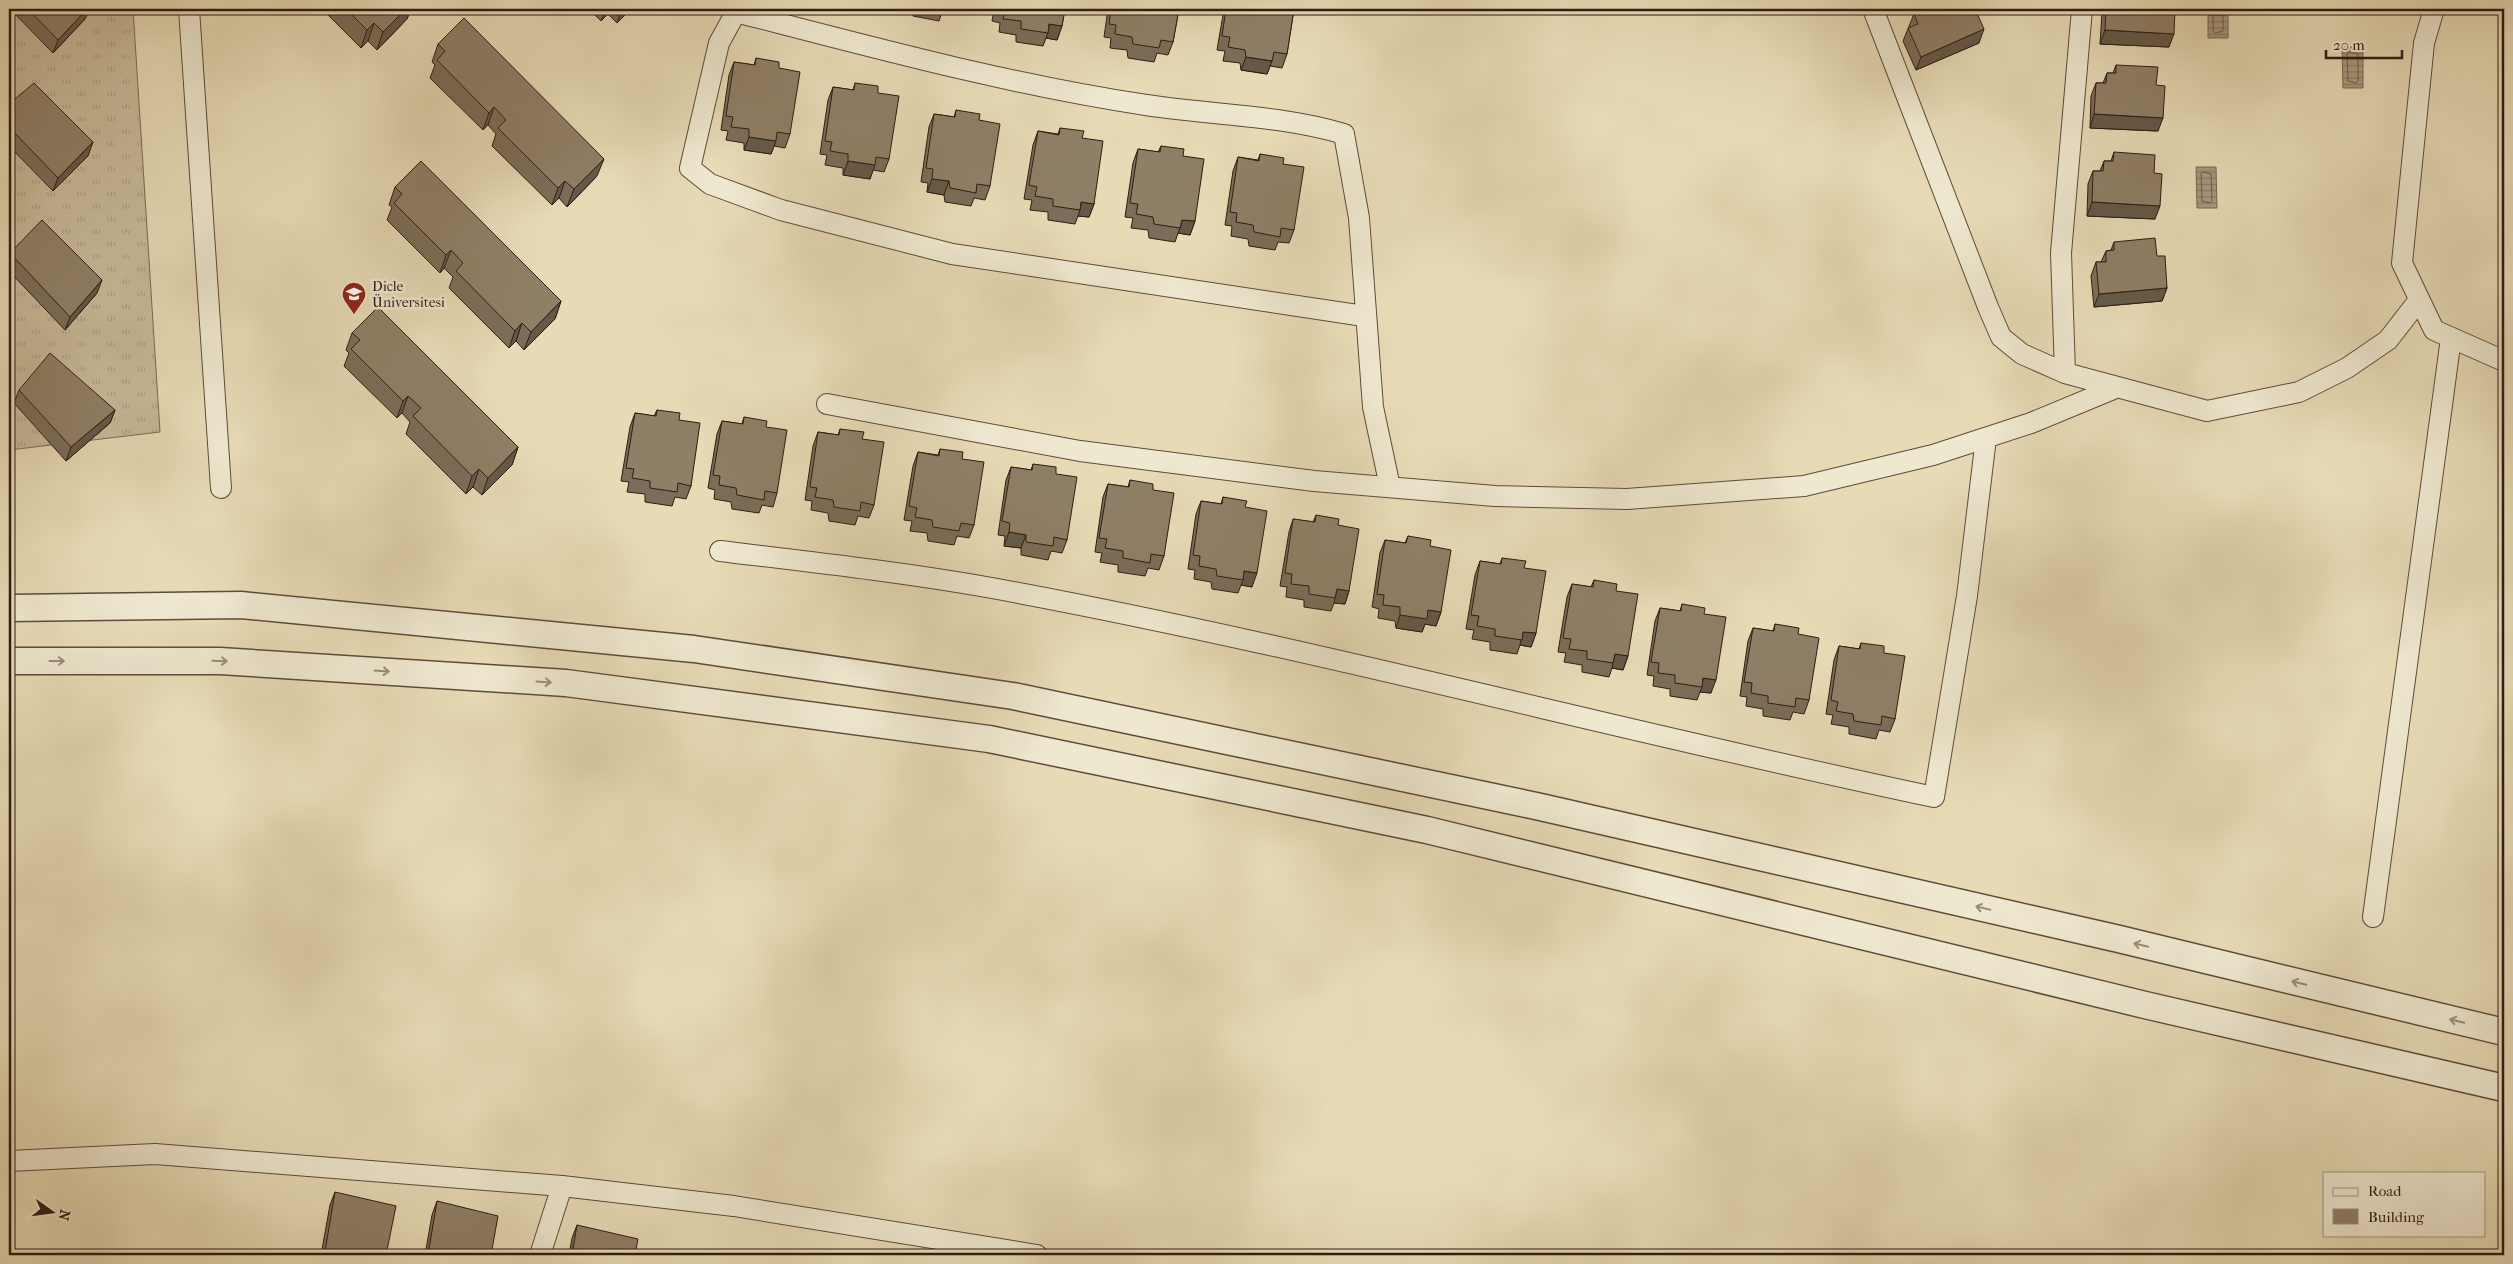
<svg xmlns="http://www.w3.org/2000/svg" width="2513" height="1264" font-family="'IM FELL French Canon',serif">
<defs>
<pattern id="grass-tufts" width="24" height="20" patternUnits="userSpaceOnUse" patternTransform="scale(1.25)"><rect width="24" height="20" fill="#c8ba9a"/><path d="M3 7l-1-3M5 7V3M7 7l1-3M15 17l-1-3M17 17v-4M19 17l1-3" fill="none" stroke="#ac9f84"/></pattern>
<pattern id="water-rules" width="6" height="5" patternUnits="userSpaceOnUse" patternTransform="scale(1.25)"><rect width="6" height="5" fill="#a89a7e"/><path d="M0 2.5h6" fill="none" stroke="#897d66"/></pattern>
</defs>
<rect width="100%" height="100%" fill="#e7dbb6"/>
<filter id="stains"><feTurbulence type="fractalNoise" baseFrequency=".004" numOctaves="4"/><feColorMatrix values="0 0 0 0 .2 0 0 0 0 .09 0 0 0 0 .02 0 0 0 .5 -.17"/></filter>
<radialGradient id="worn" r=".72"><stop offset=".6" stop-color="#630" stop-opacity="0"/><stop offset="1" stop-color="#630" stop-opacity=".3"/></radialGradient>
<path fill="url(#grass-tufts)" stroke="#7c6a56" d="M 9,9 L 133,9 L 160,432 L 9,450 Z"/>
<path fill="url(#water-rules)" stroke="#786753" d="M 2208,9 L 2228,9 L 2228,38 L 2208,38 Z
M 2342,47 L 2363,47 L 2363,88 L 2343,88 Z
M 2196,167 L 2216,167 L 2217,208 L 2197,208 Z"/>
<g fill="none" stroke-linecap="round" stroke-linejoin="round">
<path stroke="#6c5a48" stroke-width="1" d="M 2213,9 L 2213,31 L 2215,33 L 2223,31 L 2223,9
M 2350,52 L 2358,54 L 2358,81 L 2356,83 L 2348,81 L 2347,54 Z
M 2204,172 L 2211,174 L 2212,201 L 2210,203 L 2202,201 L 2201,174 Z"/>
<defs>
<path id="minor" d="M 189,9 L 221,488
M 1873,9 L 1988,307 L 2001,337 L 2022,354 L 2065,373 L 2207,411 L 2299,392 L 2347,368 L 2388,340 L 2419,300
M 2434,9 L 2424,43 L 2402,263 L 2434,330 L 2504,361
M 1364,316 L 952,254 L 781,210 L 710,184 L 690,168 L 719,43 L 736,12 C 872,47 1007,84 1146,105 C 1212,115 1280,115 1344,134 L 1359,218 L 1373,407 L 1390,487
M 2065,373 L 2061,253 L 2082,9
M 827,404 L 1080,451 L 1314,481 L 1495,496 L 1627,499 L 1804,486 L 1933,455 L 2031,423 L 2118,387
M 720,551 C 811,562 902,572 992,588 C 1308,646 1619,731 1934,797 L 1967,596 L 1986,438
M 2373,917 L 2451,338
M 9,1161 L 155,1154 L 562,1186 L 734,1206 L 1037,1255
M 540,1255 L 562,1186"/>
<path id="tertiary" d="M 9,608 L 241,605 L 694,649 L 1013,696 L 1536,806 L 2119,939 L 2504,1032
M 9,661 L 220,661 L 566,683 L 989,739 L 1427,830 L 2145,1005 L 2504,1088"/>
</defs>
<use href="#minor" stroke="#5d4b3b" stroke-width="22"/>
<use href="#tertiary" stroke="#5d4b3b" stroke-width="29"/>
<use href="#minor" stroke="#efe8d0" stroke-width="20"/>
<use href="#tertiary" stroke="#efe8d0" stroke-width="26"/>
</g>
<path fill="#7b6d59" stroke="#2f1b12" d="M 10,9 L 89,9 L 85,19 L 53,53 Z
M 322,9 L 411,9 L 407,19 L 377,50 L 368,41 L 361,48 Z
M 589,9 L 631,9 L 617,23 L 608,14 L 601,21 Z
M 910,9 L 955,9 L 953,14 L 942,12 L 939,21 L 913,16 L 912,9 Z
M 994,9 L 1065,9 L 1062,26 L 1057,40 L 1046,38 L 1043,46 L 1016,42 L 1016,35 L 999,32 L 1000,23 L 992,21 Z
M 1108,9 L 1179,9 L 1173,42 L 1168,55 L 1157,53 L 1154,62 L 1128,58 L 1127,50 L 1110,48 L 1111,38 L 1104,37 Z
M 1224,9 L 1294,9 L 1287,54 L 1282,68 L 1270,66 L 1267,74 L 1241,70 L 1240,63 L 1223,61 L 1225,51 L 1217,50 Z
M 1916,9 L 1975,9 L 1979,43 L 1916,70 L 1903,41 Z
M 2103,9 L 2175,9 L 2169,47 L 2100,44 L 2102,13 Z
M 438,44 L 597,176 L 567,207 L 559,198 L 552,205 L 492,146 L 496,134 L 488,125 L 483,130 L 430,78 L 435,65 L 432,62 Z
M 756,58 L 779,68 L 790,134 L 785,148 L 774,146 L 771,154 L 744,150 L 744,143 L 726,140 L 728,131 L 721,130 L 729,75 L 734,62 L 754,65 Z
M 2116,65 L 2156,85 L 2158,131 L 2090,128 L 2091,96 L 2096,83 L 2103,83 L 2107,73 L 2113,73 Z
M 855,83 L 878,93 L 889,159 L 884,172 L 873,170 L 870,179 L 843,175 L 843,168 L 825,165 L 827,155 L 820,154 L 828,100 L 833,87 L 853,90 Z
M 9,104 L 88,156 L 53,191 L 9,146 Z
M 956,110 L 979,120 L 990,186 L 985,200 L 974,198 L 971,206 L 945,202 L 944,195 L 927,192 L 928,183 L 921,182 L 929,127 L 934,114 L 954,117 Z
M 1060,128 L 1082,138 L 1094,204 L 1089,217 L 1078,216 L 1075,224 L 1048,220 L 1048,212 L 1030,210 L 1032,200 L 1024,199 L 1033,145 L 1038,131 L 1058,134 Z
M 1161,146 L 1183,156 L 1195,221 L 1190,235 L 1178,233 L 1175,242 L 1149,238 L 1148,230 L 1131,228 L 1133,218 L 1125,217 L 1133,163 L 1138,149 L 1158,152 Z
M 2114,152 L 2154,173 L 2155,219 L 2087,216 L 2088,184 L 2093,171 L 2100,171 L 2104,161 L 2111,161 Z
M 1260,154 L 1283,164 L 1294,230 L 1289,243 L 1278,242 L 1275,250 L 1249,246 L 1248,239 L 1231,236 L 1232,226 L 1225,225 L 1233,171 L 1238,157 L 1258,160 Z
M 395,187 L 561,301 L 555,319 L 524,350 L 516,341 L 509,348 L 449,288 L 453,277 L 444,268 L 440,273 L 387,220 L 392,207 L 389,205 Z
M 2114,242 L 2157,256 L 2167,288 L 2162,301 L 2094,307 L 2091,276 L 2096,262 L 2101,262 L 2106,251 L 2111,250 Z
M 10,253 L 97,293 L 65,330 L 9,271 L 9,256 Z
M 352,333 L 518,447 L 512,465 L 482,495 L 473,487 L 466,494 L 406,434 L 410,422 L 402,413 L 397,418 L 344,366 L 349,353 L 346,350 Z
M 19,390 L 115,410 L 110,423 L 66,461 L 14,403 Z
M 657,410 L 679,420 L 691,486 L 686,499 L 675,497 L 672,506 L 645,502 L 645,494 L 627,492 L 629,482 L 621,481 L 630,427 L 635,413 L 654,416 Z
M 744,417 L 766,427 L 777,493 L 773,507 L 762,505 L 759,513 L 732,509 L 731,502 L 714,499 L 715,490 L 708,488 L 717,434 L 722,421 L 742,424 Z
M 840,429 L 862,439 L 874,505 L 869,518 L 858,516 L 855,525 L 829,521 L 828,513 L 811,510 L 812,501 L 805,500 L 813,446 L 818,432 L 838,435 Z
M 940,449 L 962,459 L 974,525 L 969,538 L 957,536 L 954,545 L 928,541 L 927,533 L 910,531 L 912,521 L 904,520 L 913,466 L 918,452 L 938,455 Z
M 1033,464 L 1056,474 L 1067,540 L 1062,553 L 1051,551 L 1048,560 L 1021,555 L 1021,548 L 1004,546 L 1005,536 L 998,535 L 1006,480 L 1011,467 L 1031,470 Z
M 1130,480 L 1153,490 L 1164,556 L 1159,570 L 1148,568 L 1145,576 L 1118,572 L 1118,565 L 1100,562 L 1102,553 L 1095,552 L 1103,497 L 1108,484 L 1128,487 Z
M 1223,497 L 1245,507 L 1252,587 L 1241,585 L 1238,593 L 1212,589 L 1211,582 L 1194,579 L 1195,570 L 1188,569 L 1196,514 L 1201,501 L 1221,504 Z
M 1316,515 L 1338,525 L 1349,591 L 1345,604 L 1334,603 L 1331,611 L 1304,607 L 1304,600 L 1286,597 L 1287,587 L 1280,586 L 1289,532 L 1293,519 L 1313,522 Z
M 1408,536 L 1430,546 L 1441,612 L 1436,626 L 1425,624 L 1422,632 L 1396,628 L 1395,621 L 1378,618 L 1379,609 L 1372,607 L 1380,553 L 1385,540 L 1405,543 Z
M 1502,558 L 1524,568 L 1536,633 L 1531,647 L 1520,645 L 1517,654 L 1490,650 L 1490,642 L 1472,639 L 1474,630 L 1466,629 L 1475,575 L 1480,561 L 1500,564 Z
M 1594,580 L 1616,591 L 1628,656 L 1623,670 L 1612,668 L 1609,677 L 1582,672 L 1582,665 L 1564,662 L 1566,653 L 1558,652 L 1567,597 L 1572,584 L 1591,587 Z
M 1682,604 L 1704,614 L 1711,693 L 1700,692 L 1697,700 L 1670,696 L 1670,689 L 1653,686 L 1654,676 L 1647,675 L 1655,621 L 1660,608 L 1680,611 Z
M 1775,624 L 1798,634 L 1809,700 L 1804,714 L 1793,712 L 1790,720 L 1763,716 L 1763,709 L 1746,706 L 1747,697 L 1740,696 L 1748,641 L 1753,628 L 1773,631 Z
M 1861,643 L 1884,653 L 1895,719 L 1890,732 L 1879,730 L 1876,739 L 1849,734 L 1849,727 L 1831,724 L 1833,715 L 1826,714 L 1834,660 L 1839,646 L 1859,649 Z
M 335,1192 L 386,1255 L 321,1255 L 330,1205 Z
M 437,1201 L 491,1255 L 425,1255 L 432,1215 Z
M 577,1225 L 635,1255 L 569,1255 L 572,1238 Z"/>
<path fill="#645948" stroke="#2f1b12" d="M 87,9 L 89,9 L 85,19 L 53,53 L 58,40 Z
M 406,9 L 411,9 L 407,19 L 377,50 L 383,32 Z
M 606,9 L 610,9 L 608,14 L 601,21 Z
M 622,9 L 631,9 L 617,23 Z
M 944,9 L 955,9 L 953,14 L 942,12 Z
M 374,23 L 368,41 L 361,48 L 367,30 Z
M 1049,24 L 1062,26 L 1057,40 L 1046,38 L 1048,33 Z
M 1984,29 L 1979,43 L 1916,70 L 1921,57 Z
M 2105,30 L 2174,34 L 2169,47 L 2100,44 Z
M 1246,57 L 1272,61 L 1267,74 L 1241,70 Z
M 494,107 L 488,125 L 483,130 L 489,113 Z
M 2094,114 L 2163,118 L 2158,131 L 2090,128 Z
M 749,137 L 776,141 L 771,154 L 744,150 Z
M 93,142 L 88,156 L 53,191 L 58,178 Z
M 604,159 L 597,176 L 567,207 L 574,189 Z
M 848,161 L 875,165 L 870,179 L 843,175 Z
M 932,179 L 949,181 L 944,195 L 927,192 Z
M 565,181 L 559,198 L 552,205 L 558,188 Z
M 1081,202 L 1094,204 L 1089,217 L 1078,216 L 1080,210 Z
M 2092,202 L 2160,206 L 2155,219 L 2087,216 Z
M 1182,220 L 1195,221 L 1190,235 L 1178,233 L 1180,228 Z
M 451,250 L 444,268 L 440,273 L 446,255 Z
M 102,280 L 97,293 L 65,330 L 70,317 Z
M 2167,288 L 2162,301 L 2094,307 L 2099,294 Z
M 561,301 L 555,319 L 524,350 L 531,332 Z
M 522,323 L 516,341 L 509,348 L 515,331 Z
M 408,396 L 402,413 L 397,418 L 403,401 Z
M 115,410 L 110,423 L 66,461 L 71,447 Z
M 518,447 L 512,465 L 482,495 L 488,478 Z
M 479,469 L 473,487 L 466,494 L 472,476 Z
M 1009,532 L 1026,535 L 1021,548 L 1004,546 Z
M 1244,571 L 1257,573 L 1252,587 L 1241,585 L 1243,580 Z
M 1337,589 L 1349,591 L 1345,604 L 1334,603 L 1335,598 Z
M 1428,610 L 1441,612 L 1436,626 L 1425,624 L 1422,632 L 1396,628 L 1400,615 Z
M 1523,632 L 1536,633 L 1531,647 L 1520,645 Z
M 1615,654 L 1628,656 L 1623,670 L 1612,668 L 1613,663 Z
M 1703,678 L 1716,680 L 1711,693 L 1700,692 L 1702,687 Z"/>
<path fill="#8f7f67" stroke="#2f1b12" d="M 28,9 L 87,9 L 58,40 Z
M 346,9 L 406,9 L 383,32 L 374,23 L 367,30 Z
M 1003,9 L 1065,9 L 1062,26 L 1049,24 L 1048,33 L 1021,29 L 1021,21 L 1003,19 L 1005,9 Z
M 1111,9 L 1179,9 L 1173,42 L 1161,40 L 1159,48 L 1133,44 L 1132,37 L 1115,34 L 1116,25 L 1109,24 Z
M 1226,9 L 1294,9 L 1287,54 L 1274,52 L 1272,61 L 1246,57 L 1245,50 L 1228,47 L 1230,37 L 1222,36 Z
M 1921,9 L 1975,9 L 1984,29 L 1921,57 L 1908,28 L 1918,24 L 1914,14 L 1922,10 Z
M 2106,9 L 2175,9 L 2174,34 L 2105,30 Z
M 464,18 L 604,159 L 574,189 L 565,181 L 558,188 L 498,128 L 506,120 L 494,107 L 489,113 L 437,60 L 445,51 L 438,44 Z
M 756,58 L 779,62 L 779,68 L 800,72 L 790,134 L 777,132 L 776,141 L 749,137 L 749,129 L 731,127 L 733,117 L 726,116 L 734,62 L 755,65 Z
M 2116,65 L 2158,67 L 2156,85 L 2165,86 L 2163,118 L 2094,114 L 2096,83 L 2106,83 L 2107,73 L 2116,73 Z
M 34,83 L 93,142 L 58,178 L 9,127 L 9,104 Z
M 855,83 L 878,86 L 878,93 L 899,96 L 889,159 L 876,157 L 875,165 L 848,161 L 848,154 L 830,151 L 832,142 L 825,141 L 833,87 L 854,90 Z
M 956,110 L 980,114 L 979,120 L 1000,124 L 990,186 L 977,184 L 976,193 L 950,188 L 949,181 L 932,179 L 933,169 L 926,168 L 934,114 L 955,117 Z
M 1060,128 L 1084,131 L 1082,138 L 1103,141 L 1094,204 L 1081,202 L 1080,210 L 1053,206 L 1053,199 L 1035,196 L 1037,187 L 1029,185 L 1038,131 L 1059,135 Z
M 1161,146 L 1184,149 L 1183,156 L 1204,159 L 1195,221 L 1182,220 L 1180,228 L 1154,224 L 1153,217 L 1136,214 L 1138,204 L 1130,203 L 1138,149 L 1160,152 Z
M 2114,152 L 2155,155 L 2154,173 L 2162,174 L 2160,206 L 2092,202 L 2093,171 L 2103,171 L 2104,161 L 2113,161 Z
M 1260,154 L 1284,158 L 1283,164 L 1304,167 L 1294,230 L 1281,228 L 1280,237 L 1254,232 L 1253,225 L 1236,222 L 1237,213 L 1230,212 L 1238,157 L 1259,161 Z
M 421,161 L 561,301 L 531,332 L 522,323 L 515,331 L 456,271 L 463,263 L 451,250 L 446,255 L 394,203 L 402,194 L 395,187 Z
M 42,220 L 102,280 L 70,317 L 10,253 Z
M 2155,238 L 2157,256 L 2165,256 L 2167,288 L 2099,294 L 2096,262 L 2106,262 L 2106,251 L 2114,250 L 2114,242 Z
M 378,307 L 518,447 L 488,478 L 479,469 L 472,476 L 413,416 L 421,408 L 408,396 L 403,401 L 351,349 L 360,340 L 352,333 Z
M 50,353 L 115,410 L 71,447 L 19,390 Z
M 657,410 L 680,413 L 679,420 L 700,423 L 691,486 L 678,483 L 677,492 L 650,488 L 650,481 L 632,478 L 634,469 L 626,468 L 635,413 L 656,416 Z
M 744,417 L 767,421 L 766,427 L 787,430 L 777,493 L 765,491 L 764,500 L 737,495 L 736,488 L 719,485 L 720,476 L 713,475 L 722,421 L 743,424 Z
M 840,429 L 864,432 L 862,439 L 884,442 L 874,505 L 861,502 L 860,511 L 834,507 L 833,500 L 815,497 L 817,488 L 810,487 L 818,432 L 839,435 Z
M 940,449 L 963,452 L 962,459 L 984,462 L 974,525 L 961,523 L 959,531 L 933,527 L 932,520 L 915,517 L 917,508 L 909,506 L 918,452 L 939,456 Z
M 1033,464 L 1056,467 L 1056,474 L 1077,477 L 1067,540 L 1054,537 L 1053,546 L 1026,542 L 1026,535 L 1009,532 L 1010,523 L 1002,521 L 1011,467 L 1032,470 Z
M 1130,480 L 1153,484 L 1153,490 L 1174,493 L 1164,556 L 1151,554 L 1150,563 L 1123,558 L 1123,551 L 1105,548 L 1107,539 L 1099,538 L 1108,484 L 1129,487 Z
M 1223,497 L 1247,501 L 1245,507 L 1267,511 L 1257,573 L 1244,571 L 1243,580 L 1217,576 L 1216,569 L 1199,566 L 1200,556 L 1193,555 L 1201,501 L 1222,504 Z
M 1316,515 L 1339,519 L 1338,525 L 1359,529 L 1349,591 L 1337,589 L 1335,598 L 1309,594 L 1309,586 L 1291,584 L 1292,574 L 1285,573 L 1293,519 L 1315,522 Z
M 1408,536 L 1431,540 L 1430,546 L 1451,550 L 1441,612 L 1428,610 L 1427,619 L 1400,615 L 1400,607 L 1383,605 L 1384,595 L 1377,594 L 1385,540 L 1406,543 Z
M 1502,558 L 1526,561 L 1524,568 L 1546,571 L 1536,633 L 1523,632 L 1522,640 L 1495,636 L 1495,629 L 1477,626 L 1479,616 L 1471,615 L 1480,561 L 1501,564 Z
M 1594,580 L 1617,584 L 1616,591 L 1638,594 L 1628,656 L 1615,654 L 1613,663 L 1587,659 L 1587,651 L 1569,649 L 1571,639 L 1563,638 L 1572,584 L 1593,587 Z
M 1682,604 L 1705,608 L 1704,614 L 1726,617 L 1716,680 L 1703,678 L 1702,687 L 1675,683 L 1675,675 L 1658,673 L 1659,663 L 1651,662 L 1660,608 L 1681,611 Z
M 1775,624 L 1799,628 L 1798,634 L 1819,638 L 1809,700 L 1796,698 L 1795,707 L 1768,703 L 1768,696 L 1751,693 L 1752,683 L 1744,682 L 1753,628 L 1774,631 Z
M 1861,643 L 1884,646 L 1884,653 L 1905,656 L 1895,719 L 1882,716 L 1881,725 L 1854,721 L 1853,714 L 1836,711 L 1838,702 L 1831,700 L 1839,646 L 1860,649 Z
M 335,1192 L 396,1206 L 386,1255 L 346,1255 L 325,1251 Z
M 437,1201 L 498,1216 L 491,1255 L 428,1255 Z
M 577,1225 L 638,1239 L 635,1255 L 572,1255 Z"/>
<defs><path id="oneway-shaft" d="M-6 0H5M1.5-3L5.5 0L1.5 3" fill="none" stroke-width="1.6" stroke-linecap="round" stroke-linejoin="round" transform="scale(1.25)"/></defs>
<g stroke="#998c7a">
<use href="#oneway-shaft" transform="translate(57 661)"/>
<use href="#oneway-shaft" transform="translate(220 661) rotate(2)"/>
<use href="#oneway-shaft" transform="translate(382 671) rotate(4)"/>
<use href="#oneway-shaft" transform="translate(544 682) rotate(4)"/>
<use href="#oneway-shaft" transform="translate(1983 908) rotate(-167)"/>
<use href="#oneway-shaft" transform="translate(2141 945) rotate(-166)"/>
<use href="#oneway-shaft" transform="translate(2299 983) rotate(-166)"/>
<use href="#oneway-shaft" transform="translate(2457 1021) rotate(-166)"/>
</g>
<defs>
<symbol id="university-pin" viewBox="-11 -11 22 30"><path d="M0 17L-7.5 6A9.5 9.5 0 1 1 7.5 6Z" fill="#8f2418" stroke="#efe8d0"/><path d="M0-5L7-2L0 1L-7-2ZM-4 1L0 2.5L4 1V4Q0 6-4 4Z" fill="#fff"/></symbol>
</defs>
<g fill-rule="evenodd">
<use href="#university-pin" x="340" y="280" width="28" height="38"/>
</g>
<g text-anchor="middle" stroke-width="5" stroke-linejoin="round" paint-order="stroke">
<g font-size="14" fill="#2f1b12" stroke="#efe8d0" text-anchor="start">
<text x="372" y="291">Dicle<tspan x="372" dy="16">Üniversitesi</tspan></text>
</g>
</g>
<rect width="2513" height="1264" fill="none" stroke="#e7dbb6" stroke-width="30"/>
<rect x="10" y="10" width="2493" height="1244" fill="none" stroke="#2f1b12" stroke-width="2.5"/>
<rect x="15" y="15" width="2483" height="1234" fill="none" stroke="#2f1b12"/>
<rect x="2323" y="1172" width="162" height="65" fill="#efe8d0" stroke="#a29684"/>
<rect x="2333" y="1188" width="25" height="8" fill="#efe8d0" stroke="#a29684"/>
<text x="2368" y="1196" font-size="15" fill="#2f1b12">Road</text>
<rect x="2333" y="1209" width="25" height="15" fill="#8f7f67" stroke="#a29684"/>
<text x="2368" y="1222" font-size="15" fill="#2f1b12">Building</text>
<g transform="translate(52 1212) rotate(104)" stroke="#efe8d0" stroke-width="4" paint-order="stroke">
<path d="M0-4L9 19L0 12L-9 19Z" fill="#2f1b12"/>
<text y="-8" font-size="14" font-weight="bold" text-anchor="middle" fill="#2f1b12">N</text>
</g>
<path d="M2326 50v8h76v-8" fill="none" stroke="#2f1b12" stroke-width="2.5"/>
<text x="2333" y="50" font-size="15" fill="#2f1b12" stroke="#efe8d0" stroke-width="4" paint-order="stroke">20 m</text>
<rect width="100%" height="100%" filter="url(#stains)"/>
<rect width="100%" height="100%" fill="url(#worn)"/>
</svg>
